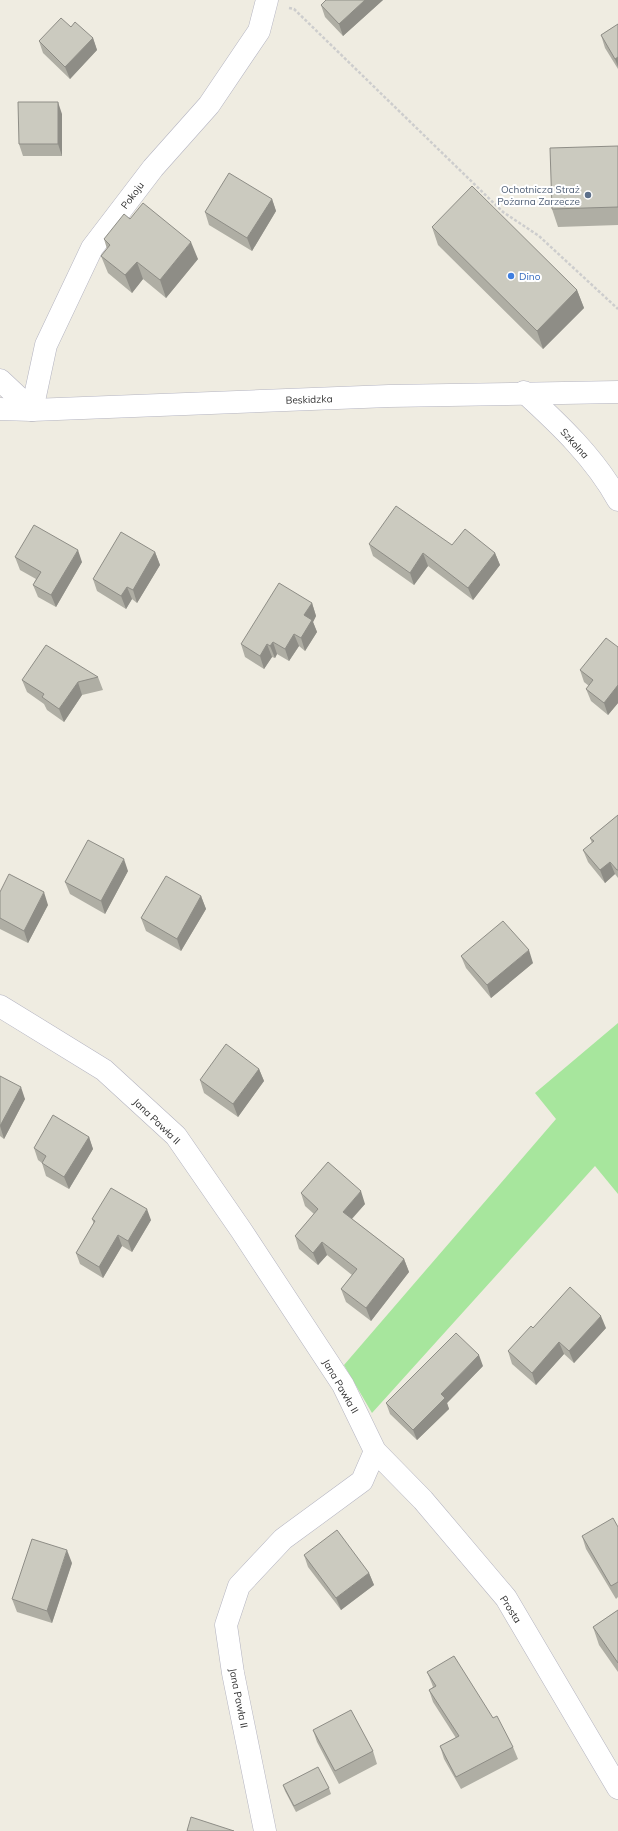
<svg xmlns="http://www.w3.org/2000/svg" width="618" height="1831" font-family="Mulish,sans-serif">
<rect width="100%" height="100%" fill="#efece1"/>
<path fill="#a7e69d" d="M 618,1023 L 618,1194 L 595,1166 L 372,1413 L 344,1365 L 556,1119 L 535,1093 Z"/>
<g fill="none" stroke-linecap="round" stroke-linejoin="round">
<defs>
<path id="minor" d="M 0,380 L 32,410
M 524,392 C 559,424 595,458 618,500
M 32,410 L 46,345 L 92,248 L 153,168 L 209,105 L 259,31 L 267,0
M 0,1006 L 104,1070 L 176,1136 L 241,1230 L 343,1385 L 375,1451 L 362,1481 L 283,1539 L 239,1586 L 226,1625 L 233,1673 L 265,1831
M 375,1451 L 423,1500 L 506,1598 L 618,1788"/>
<path id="tertiary" d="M 0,409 L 32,410 L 389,396 L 618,392"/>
</defs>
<use href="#minor" stroke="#b4b4c1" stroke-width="23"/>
<use href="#tertiary" stroke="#b4b4c1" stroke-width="23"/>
<path stroke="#cdcdcd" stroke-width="2.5" stroke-dasharray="3 2" stroke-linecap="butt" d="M 289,8 L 294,9 L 503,212 L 539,236 L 618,309"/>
<use href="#minor" stroke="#fff" stroke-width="22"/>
<use href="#tertiary" stroke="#fff" stroke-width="22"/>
</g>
<path fill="#afaea4" d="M 326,0 L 383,0 L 343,36 L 325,17 L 321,5 Z
M 618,24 L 618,69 L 605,48 L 601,35 Z
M 71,27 L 93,38 L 97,50 L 70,79 L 43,53 L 39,41 Z
M 62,114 L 62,156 L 23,156 L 19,144 Z
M 618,146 L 618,225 L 558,227 L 552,209 Z
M 272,199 L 276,211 L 252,251 L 209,225 L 205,212 Z
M 130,219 L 198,259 L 166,298 L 143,279 L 132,293 L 108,273 L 101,256 L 107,249 L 104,239 Z
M 432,227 L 577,290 L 584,308 L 543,349 L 438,245 Z
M 369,544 L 452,545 L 495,553 L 500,565 L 473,600 L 428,566 L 414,585 L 373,556 Z
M 155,552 L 160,565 L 137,603 L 132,599 L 126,609 L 97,591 L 93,579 Z
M 15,557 L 82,562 L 56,607 L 38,597 L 33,585 L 36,579 L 20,570 Z
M 312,603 L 316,616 L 313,622 L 317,632 L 305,651 L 299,646 L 289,661 L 277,654 L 275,658 L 272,657 L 264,669 L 245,657 L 241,644 Z
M 618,647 L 618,703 L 608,715 L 591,701 L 586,689 L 589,686 L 584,682 L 580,670 Z
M 98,677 L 103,690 L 82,695 L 64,722 L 47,710 L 44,704 L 27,692 L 22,680 Z
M 618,815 L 618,878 L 615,874 L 605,883 L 588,862 L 583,850 L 592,843 L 590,838 Z
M 128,871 L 105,914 L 70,894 L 65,882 Z
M 0,892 L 48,905 L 28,943 L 0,929 Z
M 201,896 L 206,909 L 181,951 L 146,931 L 141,918 Z
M 461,956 L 533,963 L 491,998 L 466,968 Z
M 259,1069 L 264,1081 L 238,1117 L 204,1093 L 200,1080 Z
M 0,1076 L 25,1099 L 4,1139 L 0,1136 Z
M 89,1137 L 93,1149 L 69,1189 L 46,1176 L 42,1163 L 38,1160 L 34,1148 Z
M 301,1193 L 365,1204 L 352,1219 L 404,1259 L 409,1272 L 371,1321 L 346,1302 L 341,1289 L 352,1275 L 327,1255 L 318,1265 L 299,1249 L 295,1236 L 314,1214 L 305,1206 Z
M 92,1219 L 151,1220 L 132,1252 L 122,1246 L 103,1278 L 80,1264 L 76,1253 L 94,1224 Z
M 533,1328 L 606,1328 L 574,1363 L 564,1354 L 536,1385 L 512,1364 L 508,1351 Z
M 483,1366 L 447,1403 L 449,1409 L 417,1440 L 390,1414 L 386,1403 Z
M 618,1527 L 618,1597 L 616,1599 L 586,1549 L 582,1536 Z
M 304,1555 L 369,1573 L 374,1585 L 341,1610 L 308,1567 Z
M 72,1563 L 52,1623 L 17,1612 L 12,1599 Z
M 618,1610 L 618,1672 L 599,1645 L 593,1627 Z
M 427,1672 L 493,1718 L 513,1747 L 518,1759 L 461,1789 L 444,1759 L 440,1746 L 456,1738 L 433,1702 L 429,1690 L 433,1687 L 432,1684 Z
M 313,1730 L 373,1751 L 377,1764 L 339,1784 L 317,1742 Z
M 283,1785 L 329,1788 L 331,1794 L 296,1812 L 285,1791 Z"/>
<path fill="#8e8d86" d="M 365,0 L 383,0 L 343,36 L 339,24 Z
M 93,38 L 97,50 L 70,79 L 65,67 Z
M 618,57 L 618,67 L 615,59 Z
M 58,102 L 62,114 L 62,156 L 58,144 Z
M 272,199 L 276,211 L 252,251 L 247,238 Z
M 191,242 L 198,259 L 166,298 L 160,280 Z
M 137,262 L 143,279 L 132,293 L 125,275 Z
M 577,290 L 584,308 L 543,349 L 537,331 Z
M 78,550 L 82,562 L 56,607 L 51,595 Z
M 155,552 L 160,565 L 137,603 L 133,590 Z
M 423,553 L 428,566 L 414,585 L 410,573 Z
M 495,553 L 500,565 L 473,600 L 468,588 Z
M 127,587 L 132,599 L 126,609 L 121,596 Z
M 312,603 L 316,616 L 313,622 L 317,632 L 305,651 L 301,638 L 304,615 Z
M 294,634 L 299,646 L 289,661 L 285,649 Z
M 273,642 L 277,654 L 275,658 L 270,646 Z
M 267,644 L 272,657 L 264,669 L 260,656 Z
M 78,682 L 82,695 L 64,722 L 59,709 Z
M 618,685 L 618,703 L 608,715 L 604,703 Z
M 124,859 L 128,871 L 105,914 L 101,901 Z
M 610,862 L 615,874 L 605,883 L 600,870 Z
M 44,892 L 48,905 L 28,943 L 24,931 Z
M 201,896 L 206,909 L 181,951 L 177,939 Z
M 529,950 L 533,963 L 491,998 L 487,985 Z
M 259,1069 L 264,1081 L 238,1117 L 233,1104 Z
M 21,1087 L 25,1099 L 4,1139 L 0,1126 Z
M 89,1137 L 93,1149 L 69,1189 L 64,1177 Z
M 361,1191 L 365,1204 L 347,1224 L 343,1212 Z
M 147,1209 L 151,1220 L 132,1252 L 128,1241 Z
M 118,1235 L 122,1246 L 103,1278 L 99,1267 Z
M 322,1242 L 327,1255 L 318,1265 L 313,1253 Z
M 404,1259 L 409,1272 L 371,1321 L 366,1308 Z
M 601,1316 L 606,1328 L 574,1363 L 569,1351 Z
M 559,1342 L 564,1354 L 536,1385 L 532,1373 Z
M 479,1355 L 483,1366 L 447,1403 L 449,1409 L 417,1440 L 413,1430 L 441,1394 Z
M 67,1550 L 72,1563 L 52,1623 L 47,1611 Z
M 369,1573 L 374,1585 L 341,1610 L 336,1598 Z"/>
<path fill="#cbcabf" stroke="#8e8d86" d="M 326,0 L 365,0 L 339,24 L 321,5 Z
M 61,18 L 71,27 L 75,22 L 93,38 L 65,67 L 39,41 Z
M 618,24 L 618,57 L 615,59 L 601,35 Z
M 18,102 L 58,102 L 58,144 L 19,144 Z
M 618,146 L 618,207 L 552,209 L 550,148 Z
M 229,173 L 272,199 L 247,238 L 205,212 Z
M 472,186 L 577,290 L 537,331 L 432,227 Z
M 143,203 L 191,242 L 160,280 L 137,262 L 125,275 L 101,256 L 110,245 L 104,239 L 124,214 L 130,219 Z
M 396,506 L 452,545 L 465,529 L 495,553 L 468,588 L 423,553 L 410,573 L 369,544 Z
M 34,525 L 78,550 L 51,595 L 33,585 L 41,572 L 15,557 Z
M 121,532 L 155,552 L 133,590 L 127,587 L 121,596 L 93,579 Z
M 279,583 L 312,603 L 304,615 L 312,620 L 301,638 L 294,634 L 285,649 L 273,642 L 270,646 L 267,644 L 260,656 L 241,644 Z
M 606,638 L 618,647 L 618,685 L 604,703 L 586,689 L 593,680 L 580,670 Z
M 46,645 L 98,677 L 78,682 L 59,709 L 42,697 L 44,694 L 22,680 Z
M 618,815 L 618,870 L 617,870 L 610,862 L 600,870 L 583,850 L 594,841 L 590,838 Z
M 88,840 L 124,859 L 101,901 L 65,882 Z
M 9,874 L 44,892 L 24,931 L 0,918 L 0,892 Z
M 166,876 L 201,896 L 177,939 L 141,918 Z
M 503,921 L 529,950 L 487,985 L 461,956 Z
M 226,1044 L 259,1069 L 233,1104 L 200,1080 Z
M 0,1076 L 21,1087 L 0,1126 Z
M 53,1115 L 89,1137 L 64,1177 L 42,1163 L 46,1156 L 34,1148 Z
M 328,1162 L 361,1191 L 343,1212 L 404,1259 L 366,1308 L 341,1289 L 357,1269 L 322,1242 L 313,1253 L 295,1236 L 318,1209 L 301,1193 Z
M 111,1188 L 147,1209 L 128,1241 L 118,1235 L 99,1267 L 76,1253 L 95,1221 L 92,1219 Z
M 570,1287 L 601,1316 L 569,1351 L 559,1342 L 532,1373 L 508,1351 L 531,1326 L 533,1328 Z
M 456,1333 L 479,1355 L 441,1394 L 445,1398 L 413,1430 L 386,1403 Z
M 613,1518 L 618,1527 L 618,1582 L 611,1586 L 582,1536 Z
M 337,1530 L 369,1573 L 336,1598 L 304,1555 Z
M 32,1539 L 67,1550 L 47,1611 L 12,1599 Z
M 618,1610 L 618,1663 L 593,1627 Z
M 454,1656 L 493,1718 L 497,1716 L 513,1747 L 456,1777 L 440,1746 L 459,1736 L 429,1690 L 436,1686 L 427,1672 Z
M 351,1710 L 373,1751 L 335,1771 L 313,1730 Z
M 318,1767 L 329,1788 L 294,1806 L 283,1785 Z
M 191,1817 L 234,1831 L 187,1831 Z"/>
<circle fill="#5c6f8a" stroke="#fff" stroke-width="1.5" cx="588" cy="195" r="4"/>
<circle fill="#3f7fe0" stroke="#fff" stroke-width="1.5" cx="511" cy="276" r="4"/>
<g text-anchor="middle" stroke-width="4" stroke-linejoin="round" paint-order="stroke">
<g font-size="10" fill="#4e5e75" stroke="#fff" text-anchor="end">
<text x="580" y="193">Ochotnicza Straż<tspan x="580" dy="12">Pożarna Zarzecze</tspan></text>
</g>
<g font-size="10" fill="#2e2e2e" stroke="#fff">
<text transform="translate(132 195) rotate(-53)" y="4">Pokoju</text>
<text transform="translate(309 399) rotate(-2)" y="4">Beskidzka</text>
<text transform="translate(575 443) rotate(48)" y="4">Szkolna</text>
<text transform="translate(157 1121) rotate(44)" y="4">Jana Pawła II</text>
<text transform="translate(341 1386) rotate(60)" y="4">Jana Pawła II</text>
<text transform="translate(511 1609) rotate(57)" y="4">Prosta</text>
<text transform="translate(239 1698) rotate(79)" y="4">Jana Pawła II</text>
</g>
<g font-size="10" fill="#366cbe" stroke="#fff" text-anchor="start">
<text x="519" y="280">Dino</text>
</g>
</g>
</svg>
